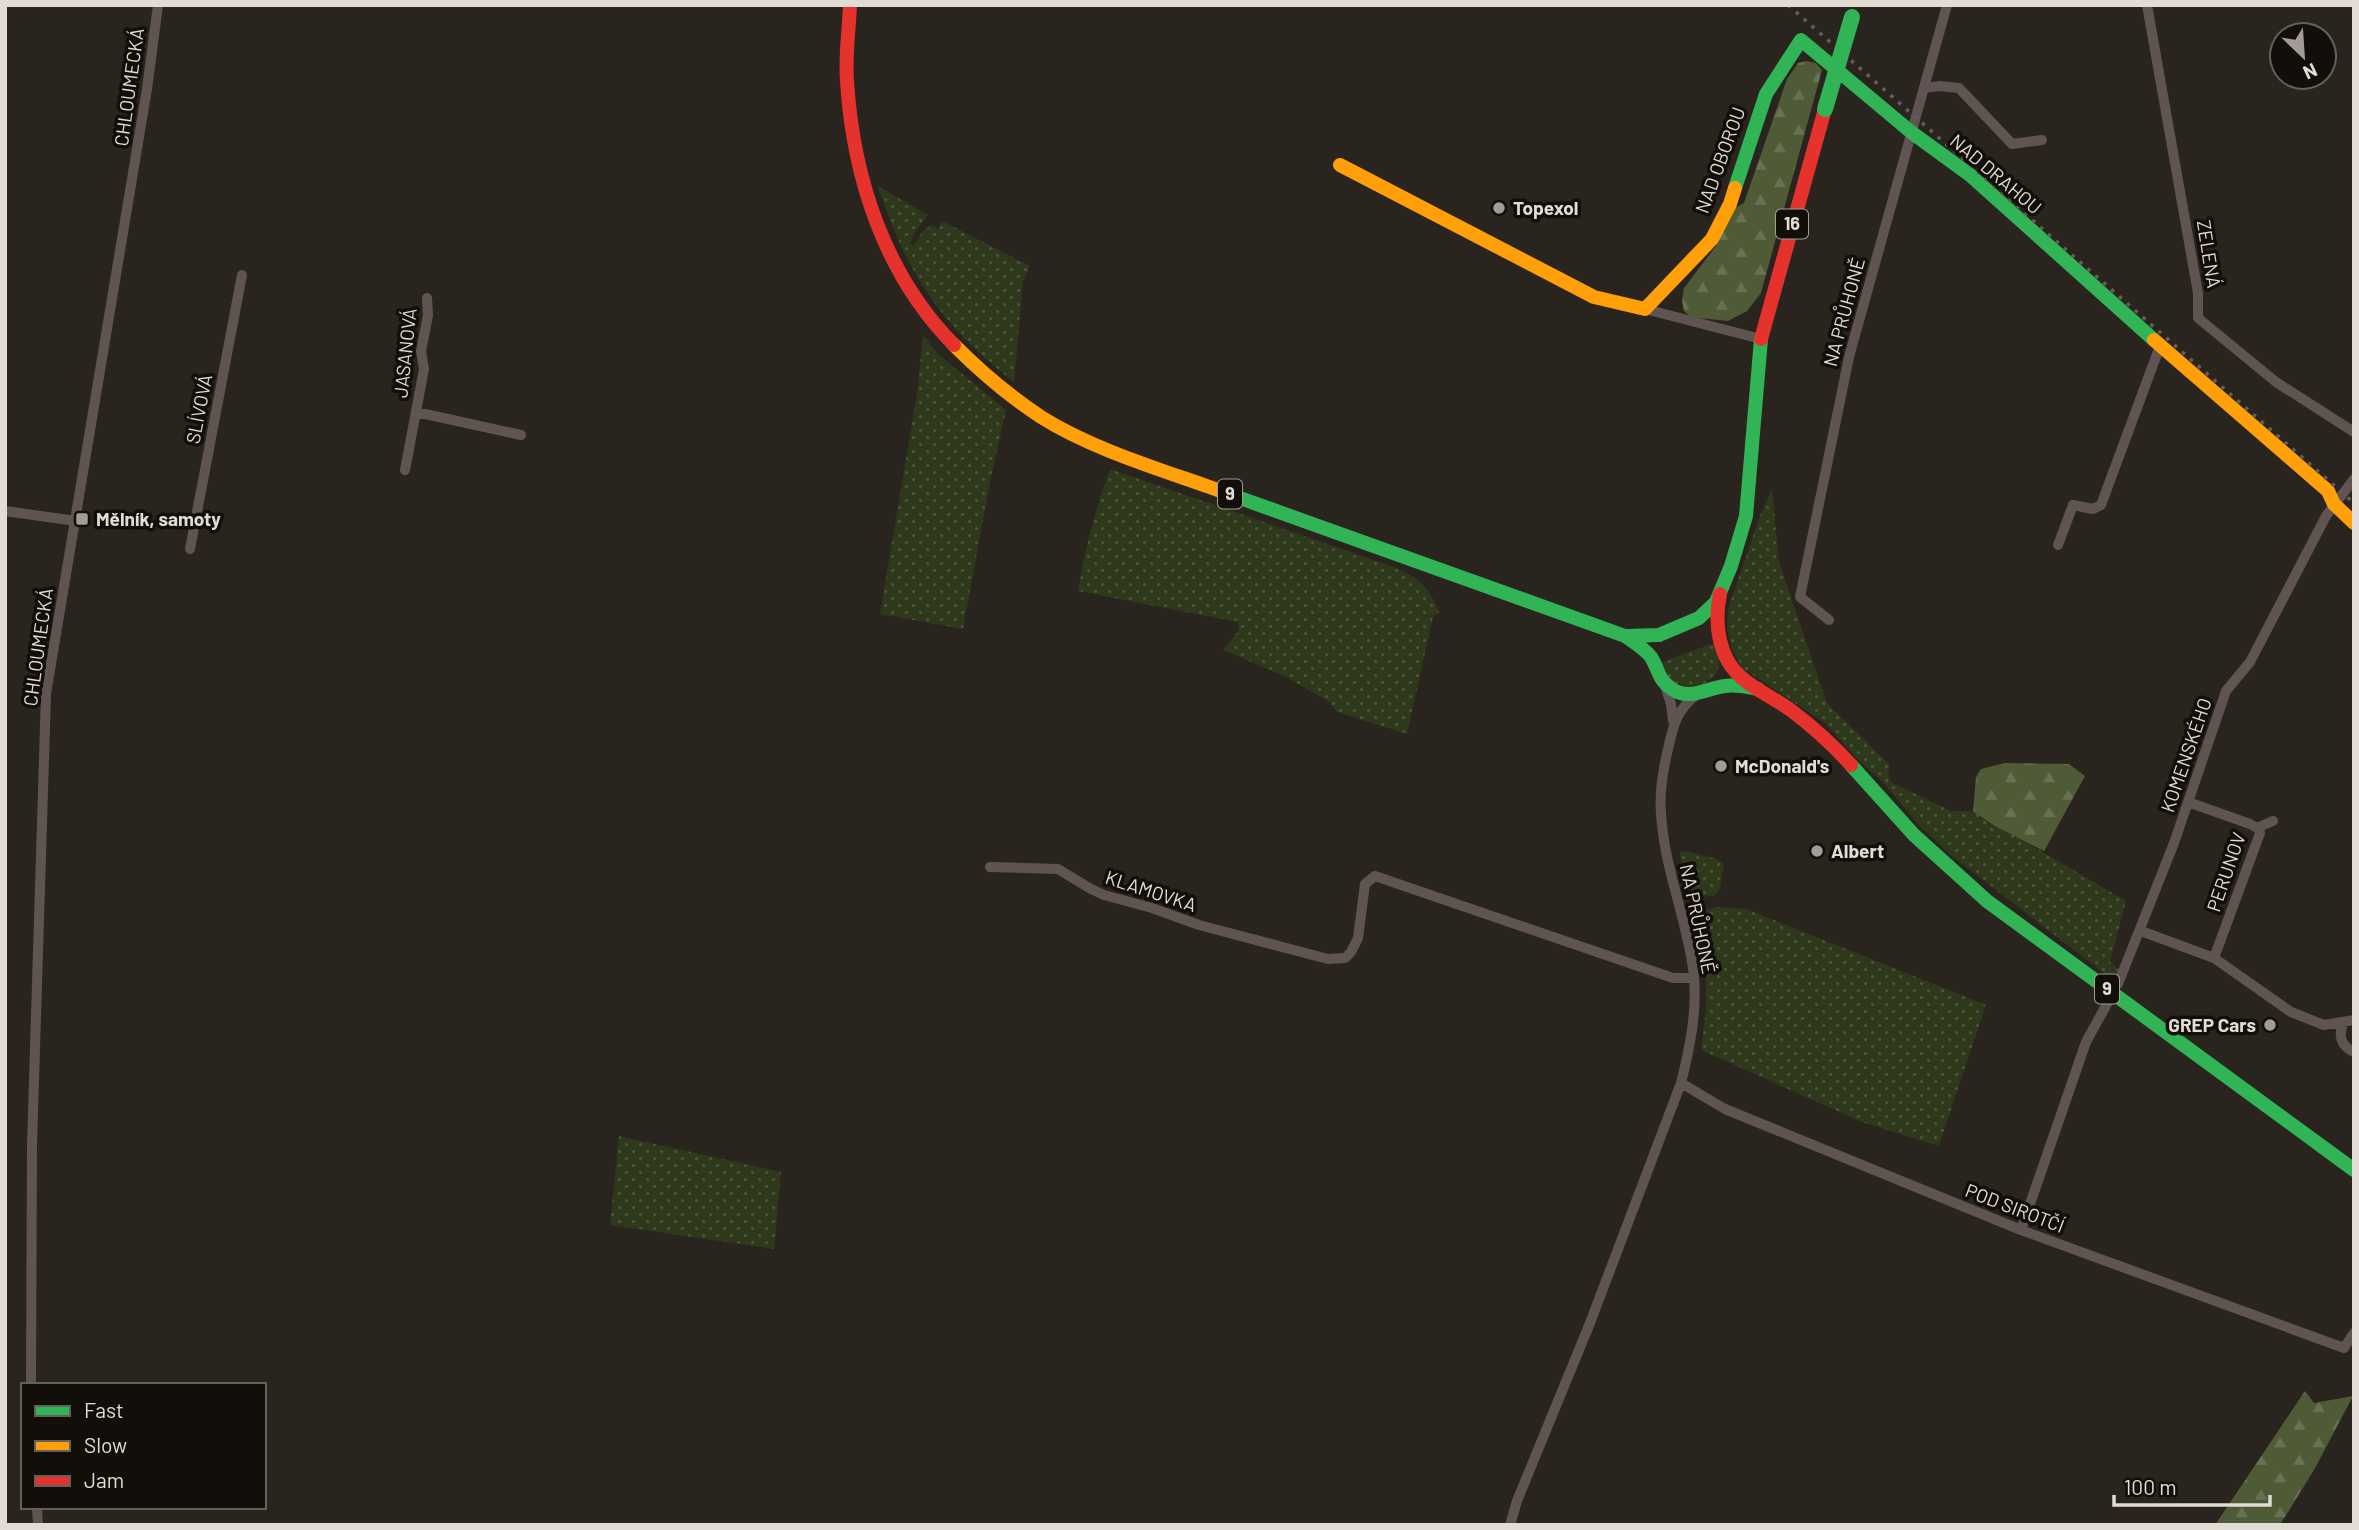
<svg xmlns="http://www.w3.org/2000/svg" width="2359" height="1530" font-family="Barlow,sans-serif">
<defs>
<pattern id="grass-dots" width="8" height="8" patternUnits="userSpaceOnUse" patternTransform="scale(1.75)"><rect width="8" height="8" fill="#2e381b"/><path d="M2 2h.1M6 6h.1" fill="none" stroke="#4c543b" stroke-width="1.8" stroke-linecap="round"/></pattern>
<pattern id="forest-firs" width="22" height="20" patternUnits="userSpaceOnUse" patternTransform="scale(1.75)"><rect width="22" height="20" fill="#4f5b37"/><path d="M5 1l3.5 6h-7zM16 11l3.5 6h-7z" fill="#687253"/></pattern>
</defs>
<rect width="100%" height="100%" fill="#2a241e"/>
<path fill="url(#grass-dots)" d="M 877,184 L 883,189 L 928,215 L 914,233 L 911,244 L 914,245 L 923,231 L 931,225 L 938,229 L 942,221 L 1030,266 L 1023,282 L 1014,382 C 940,325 906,272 877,184 Z
M 923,335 L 938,354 L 1006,410 L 991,477 L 963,629 L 880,614 L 918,387 Z
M 1110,469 L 1371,559 C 1405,571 1426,576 1439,612 L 1433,617 L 1407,734 L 1337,712 L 1329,702 L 1288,678 L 1223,650 L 1239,630 L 1238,622 L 1078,591 C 1085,549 1095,510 1110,469 Z
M 1772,489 L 1779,562 L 1827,703 L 1890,765 L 1888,773 L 1891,782 L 1951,811 L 1973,811 L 2126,901 L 2110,962 L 2119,970 L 2113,980 L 1948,853 L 1918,824 L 1882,781 L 1860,762 L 1825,723 L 1742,668 L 1732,649 L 1727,628 L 1728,609 L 1760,516 Z
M 1714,643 C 1716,650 1720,658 1719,665 C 1715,685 1689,693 1674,682 C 1667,676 1665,670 1662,662 Z
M 1685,851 L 1717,859 L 1724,864 L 1720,889 L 1714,896 L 1693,897 L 1689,895 L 1680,856 L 1680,852 Z
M 1717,907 L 1746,909 L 1986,1005 L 1939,1146 L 1862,1122 L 1701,1050 L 1706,1010 L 1706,968 L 1696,913 Z
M 619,1136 L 781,1172 L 774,1249 L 610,1225 Z"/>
<path fill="url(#forest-firs)" d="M 1807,61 L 1816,63 L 1822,70 L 1761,293 L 1747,311 L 1728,321 L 1691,317 L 1684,311 L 1682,301 L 1684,288 L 1716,246 L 1735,208 L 1744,203 L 1787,79 L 1798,63 Z
M 2005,763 L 2069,764 L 2085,776 L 2044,851 L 1995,826 L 1973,811 L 1976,777 L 1981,769 Z
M 2305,1391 L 2314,1403 L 2353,1396 L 2314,1470 L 2280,1525 L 2215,1525 Z"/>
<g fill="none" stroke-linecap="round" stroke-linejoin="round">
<path stroke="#605452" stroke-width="10" d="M 2147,5 L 2198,293 L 2198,318 L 2276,382 L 2354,432
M 1924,88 L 1940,86 L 1959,88 L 2012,144 L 2042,140
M 1645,309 L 1761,339
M 416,412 L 521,435
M 405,470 L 424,369 L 421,351 L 428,315 L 427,298
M 5,511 L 76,521
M 2058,545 L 2073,505 L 2093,509 L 2101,505 L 2160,346
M 190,549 L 242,275
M 1829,620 L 1800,597 L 1849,357 L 1947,5
M 1665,686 L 1671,704 L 1673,721
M 2188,802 L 2250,824 L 2259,829 L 2260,833 L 2214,958
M 2257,828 L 2273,821
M 990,867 L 1058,869 L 1091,889 L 1104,895 L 1152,908 L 1199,925 L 1328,959 L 1345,958 L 1351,952 L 1358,938 L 1365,884 L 1375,876 L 1673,978 L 1694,978
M 2141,931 L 2214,958 L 2291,1012 L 2324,1025 L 2354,1020
M 2118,984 L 2174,843 L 2226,691 L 2250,662 L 2326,516 L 2354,479
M 2344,1022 C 2338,1034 2340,1046 2354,1052
M 1681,1083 L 1725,1109 L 2021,1230 L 2344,1348 L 2354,1333
M 2021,1230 L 2086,1042 L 2108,1002
M 31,1385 L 32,1145 L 46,694 L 147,89 L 158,5
M 37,1507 L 38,1525
M 1510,1525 L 1517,1501 L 1590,1323 L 1681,1083 C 1690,1047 1697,1013 1694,976 C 1688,921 1664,869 1661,813 C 1659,791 1663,770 1668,749 C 1673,726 1677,708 1698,694"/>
<path stroke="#30b455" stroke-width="14" d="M 1735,188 L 1766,94 L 1801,40 L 1911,132 L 1970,175 L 2154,340
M 1226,493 L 1625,636 C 1634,642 1644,648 1651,657 C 1659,669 1657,679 1672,689 C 1689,701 1707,688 1725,686 C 1736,684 1747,687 1758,689
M 1627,636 L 1659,635 L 1699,618 L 1716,602 L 1731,566 L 1746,516 L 1761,339
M 1851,765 L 1914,835 L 1987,901 L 2354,1170"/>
<path stroke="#ff9f0a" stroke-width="14" d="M 1340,165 L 1594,297 L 1645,309 L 1712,239 L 1730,204 L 1735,188
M 2154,340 L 2328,491 L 2334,504 L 2354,523
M 954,345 C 981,372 1009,396 1041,417 C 1095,451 1166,471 1226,493"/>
<path stroke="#e5322d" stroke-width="14" d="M 850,5 C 849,30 845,56 847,81 C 853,177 884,274 954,345
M 1761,339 L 1825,109
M 1720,594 C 1714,623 1718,658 1742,678 C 1757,691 1776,699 1792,711 C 1813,727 1833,745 1851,765"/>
<path stroke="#665e5a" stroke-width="3.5" stroke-dasharray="3.5 7" stroke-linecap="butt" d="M 1788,5 L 2354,503"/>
<path stroke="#30b455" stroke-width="16" d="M 1825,109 L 1852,17"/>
</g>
<g fill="#a29c95" stroke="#120e0a" stroke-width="2.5">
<circle cx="1499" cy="208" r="7"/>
<rect x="75" y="512" width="14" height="14" rx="3.5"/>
<circle cx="1721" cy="766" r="7"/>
<circle cx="1817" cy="851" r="7"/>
<circle cx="2270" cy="1025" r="7"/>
</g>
<g text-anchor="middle" stroke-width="7" stroke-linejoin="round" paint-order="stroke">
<g fill="#120e0a" stroke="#a49e98" stroke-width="2">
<rect x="1776" y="209.5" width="32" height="29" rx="5"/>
<rect x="1218" y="479.5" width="24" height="29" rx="5"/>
<rect x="2095" y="974.5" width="24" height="29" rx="5"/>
</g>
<g font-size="18" font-weight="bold" fill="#e2dcd5">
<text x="1792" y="230">16</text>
<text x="1230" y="500">9</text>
<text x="2107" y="995">9</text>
</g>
<g font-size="19" fill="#e2dcd5" stroke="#120e0a">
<text transform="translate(129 87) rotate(-82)" y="7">CHLOUMECKÁ</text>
<text transform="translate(1720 160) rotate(-70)" y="7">NAD OBOROU</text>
<text transform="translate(1996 174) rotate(40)" y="7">NAD DRAHOU</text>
<text transform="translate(2209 254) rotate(81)" y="7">ZELENÁ</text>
<text transform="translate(1844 312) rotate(-75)" y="7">NA PRŮHONĚ</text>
<text transform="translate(405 353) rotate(-84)" y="7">JASANOVÁ</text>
<text transform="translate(199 409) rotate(-79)" y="7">SLÍVOVÁ</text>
<text transform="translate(38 647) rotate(-82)" y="7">CHLOUMECKÁ</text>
<text transform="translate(2186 755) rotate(-71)" y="7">KOMENSKÉHO</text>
<text transform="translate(2226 872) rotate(-71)" y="7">PERUNOV</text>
<text transform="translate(1151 891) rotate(18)" y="7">KLAMOVKA</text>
<text transform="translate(1698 919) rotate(78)" y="7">NA PRŮHONĚ</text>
<text transform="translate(2015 1208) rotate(21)" y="7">POD SIROTČÍ</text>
</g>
<g font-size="19" font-weight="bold" fill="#e2dcd5" stroke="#120e0a" text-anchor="start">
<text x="1513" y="215">Topexol</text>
<text x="96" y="526">Mělník, samoty</text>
<text x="1735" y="773">McDonald's</text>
<text x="1831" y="858">Albert</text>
<text x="2256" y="1032" text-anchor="end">GREP Cars</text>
</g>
</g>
<rect width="2359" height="1530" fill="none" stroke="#e2dcd5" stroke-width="14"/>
<rect x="21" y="1383" width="245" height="126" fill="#120e0a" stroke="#65605b" stroke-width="2"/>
<rect x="35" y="1406" width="35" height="10" fill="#30b455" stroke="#65605b" stroke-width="2"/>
<text x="84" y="1418" font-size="21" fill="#e2dcd5">Fast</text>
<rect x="35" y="1441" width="35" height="10" fill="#ff9f0a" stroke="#65605b" stroke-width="2"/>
<text x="84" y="1453" font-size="21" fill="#e2dcd5">Slow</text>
<rect x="35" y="1476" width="35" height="10" fill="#e5322d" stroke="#65605b" stroke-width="2"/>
<text x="84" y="1488" font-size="21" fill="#e2dcd5">Jam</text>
<g transform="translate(2303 56) rotate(155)"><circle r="33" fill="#120e0a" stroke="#65605b" stroke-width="2"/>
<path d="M0-5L12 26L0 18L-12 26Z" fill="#a29c95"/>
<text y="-10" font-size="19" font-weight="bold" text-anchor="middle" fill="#e2dcd5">N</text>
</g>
<path d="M2114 1495v10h156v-10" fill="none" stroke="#e2dcd5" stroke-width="3.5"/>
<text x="2124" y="1495" font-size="21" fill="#e2dcd5" stroke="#120e0a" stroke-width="5" paint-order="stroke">100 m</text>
</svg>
